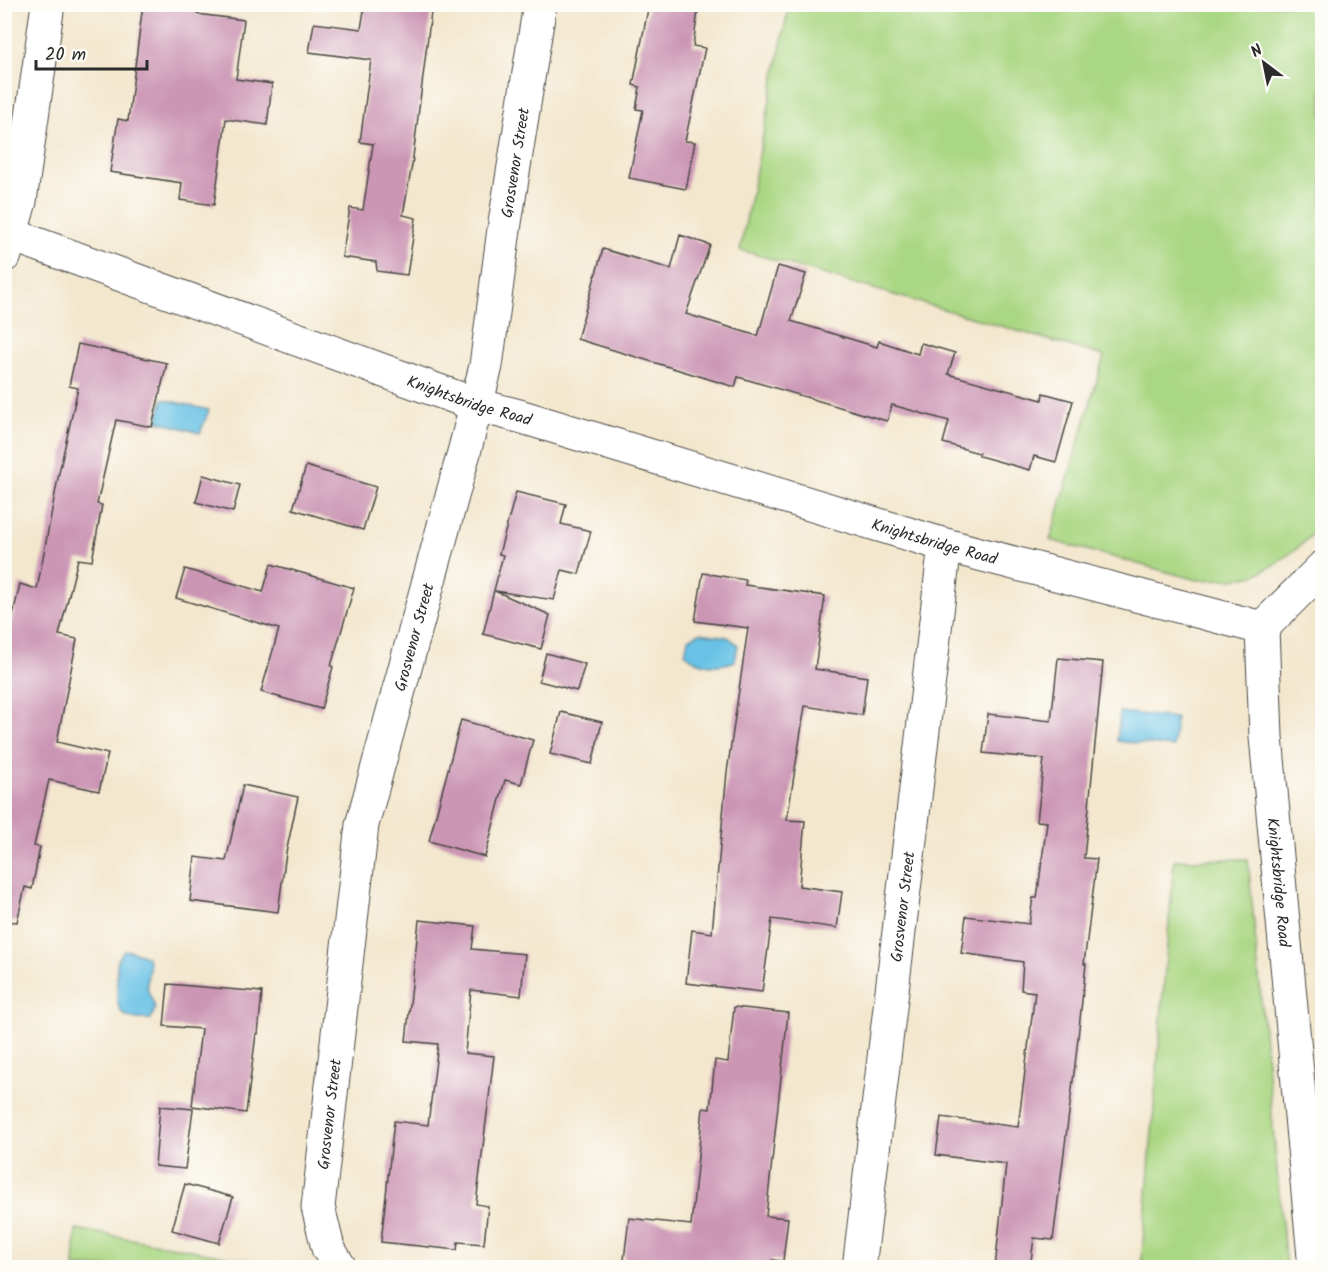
<svg xmlns="http://www.w3.org/2000/svg" width="1327" height="1272" font-family="Kalam,sans-serif">
<rect width="100%" height="100%" fill="#fdfcf7"/>
<filter id="ink" filterUnits="userSpaceOnUse"><feTurbulence type="fractalNoise" baseFrequency=".0167" numOctaves="2"/><feDisplacementMap in="SourceGraphic" scale="12" xChannelSelector="R" yChannelSelector="G"/><feConvolveMatrix kernelMatrix="1 2 1 2 8 2 1 2 1" color-interpolation-filters="sRGB"/></filter>
<filter id="wash" filterUnits="userSpaceOnUse"><feTurbulence type="fractalNoise" baseFrequency=".008" numOctaves="4" result="noise"/><feDisplacementMap in="SourceGraphic" scale="24" xChannelSelector="R" yChannelSelector="G"/><feGaussianBlur stdDeviation="1.35" result="paint"/><feColorMatrix in="noise" values="0 0 0 0 0 0 0 0 0 0 0 0 0 0 0 0 0 1.4 0 .05"/><feComposite in="paint" operator="in"/></filter>
<g filter="url(#wash)">
<rect width="100%" height="100%" fill="#f3e7ce"/>
<path fill="#aad783" stroke="#6a8157" stroke-width="1.5" d="M 789,5 L 1322,5 L 1322,525 L 1299,547 L 1274,565 L 1255,575 L 1233,579 L 1197,580 L 1050,540 L 1104,356 L 740,250 Z
M 1248,859 L 1286,1267 L 1141,1267 L 1174,860 Z
M 76,1229 L 285,1267 L 74,1267 Z"/>
<path fill="#69c2e6" stroke="#4a7688" stroke-width="1.5" d="M 163,399 L 209,410 L 200,433 L 157,421 Z
M 700,633 L 728,637 L 738,645 L 735,661 C 718,668 698,666 685,653 L 688,639 Z
M 1120,712 L 1176,718 L 1173,747 L 1117,741 Z
M 124,950 C 166,956 142,969 148,991 C 150,997 154,1002 155,1009 L 151,1019 C 115,1022 117,1007 117,977 C 117,965 116,959 124,950 Z"/>
<g id="blocks">
<path fill="#cb95b4" d="M 143,4 L 198,4 L 197,14 L 244,20 L 236,79 L 272,84 L 267,125 L 226,119 L 214,205 L 180,200 L 182,183 L 110,172 L 118,119 L 128,121 Z
M 365,4 L 432,4 L 412,165 L 403,215 L 416,218 L 407,275 L 377,271 L 376,262 L 342,257 L 350,208 L 363,210 L 373,144 L 360,142 L 371,60 L 309,52 L 314,23 L 361,29 Z
M 649,4 L 699,4 L 693,46 L 705,48 L 685,141 L 695,142 L 686,189 L 629,178 L 643,110 L 636,109 L 640,87 L 633,85 Z
M 680,235 L 710,245 L 686,314 L 758,336 L 778,266 L 806,274 L 791,321 L 877,347 L 879,341 L 918,354 L 921,343 L 955,353 L 948,374 L 1042,400 L 1043,393 L 1073,401 L 1056,462 L 1034,456 L 1030,470 L 979,456 L 979,453 L 943,443 L 949,421 L 892,405 L 887,421 L 738,377 L 735,387 L 577,339 L 603,249 L 671,269 Z
M 78,344 L 167,363 L 152,427 L 116,420 L 97,504 L 102,505 L 92,561 L 78,559 L 59,635 L 77,639 L 57,742 L 108,754 L 99,791 L 49,780 L 34,846 L 40,847 L 32,889 L 25,887 L 17,922 L 4,921 L 4,671 L 11,642 L 7,641 L 20,584 L 37,589 L 59,473 L 78,388 L 69,386 Z
M 306,466 L 376,487 L 363,530 L 293,509 Z
M 203,475 L 240,485 L 233,512 L 196,502 Z
M 516,492 L 566,504 L 561,524 L 591,531 L 579,574 L 562,570 L 554,600 L 495,591 L 550,615 L 541,649 L 483,634 L 503,555 L 499,554 Z
M 271,564 L 354,588 L 331,666 L 333,667 L 321,709 L 261,692 L 279,629 L 176,598 L 185,569 L 263,592 Z
M 703,573 L 746,580 L 745,585 L 825,596 L 815,669 L 867,677 L 862,715 L 805,706 L 787,820 L 805,821 L 799,886 L 842,892 L 837,928 L 772,919 L 762,992 L 686,983 L 692,930 L 712,933 L 727,772 L 748,628 L 695,621 Z
M 546,653 L 585,664 L 577,691 L 539,681 Z
M 1058,658 L 1103,662 L 1084,858 L 1097,859 L 1084,964 L 1086,964 L 1075,1065 L 1053,1240 L 1034,1238 L 1030,1268 L 995,1268 L 1006,1164 L 936,1155 L 941,1117 L 1018,1127 L 1035,992 L 1021,990 L 1023,962 L 961,953 L 966,916 L 1029,924 L 1033,898 L 1037,898 L 1047,822 L 1037,821 L 1044,759 L 983,753 L 988,714 L 1051,721 Z
M 561,712 L 602,722 L 592,764 L 550,754 Z
M 461,720 L 533,740 L 521,784 L 505,780 L 485,857 L 429,841 Z
M 243,785 L 298,797 L 286,853 L 278,912 L 190,901 L 195,857 L 226,861 Z
M 419,920 L 475,926 L 472,949 L 525,954 L 521,996 L 471,990 L 465,1053 L 494,1056 L 476,1204 L 488,1206 L 484,1244 L 458,1242 L 457,1250 L 381,1242 L 394,1121 L 428,1125 L 438,1044 L 406,1041 Z
M 168,984 L 262,992 L 258,1034 L 256,1034 L 246,1113 L 192,1106 L 201,1029 L 164,1026 Z
M 734,1007 L 788,1013 L 766,1216 L 788,1218 L 783,1261 L 772,1260 L 771,1268 L 623,1268 L 629,1218 L 691,1225 L 703,1108 L 710,1109 L 715,1060 L 728,1062 Z
M 160,1106 L 193,1109 L 185,1169 L 155,1166 Z
M 185,1184 L 233,1197 L 219,1243 L 172,1230 Z"/>
</g>
</g>
<g filter="url(#ink)">
<use href="#blocks" fill-opacity="0" stroke="#494743" stroke-width="1.5"/>
<g fill="none" stroke-linecap="round" stroke-linejoin="round">
<defs>
<g id="minor">
<path id="s1" d="M 4,232 L 477,405 L 519,416 L 945,545 L 1262,628"/>
<path d="M 5,255 L 20,201 L 48,4"/>
<path id="s2" d="M 1262,628 L 1266,737 L 1315,1268"/>
<path d="M 1262,628 L 1322,568"/>
<path id="s3" d="M 340,1268 L 328,1248 L 318,1207 L 362,825 L 466,445 L 486,366 L 504,229 L 540,4"/>
<path id="s4" d="M 859,1268 L 945,545"/>
</g>
</defs>
<use href="#minor" stroke="#494743" stroke-width="35"/>
<use href="#minor" stroke="#fff" stroke-width="33"/>
</g>
</g>
<g text-anchor="middle" stroke-width="4.5" stroke-linejoin="round" paint-order="stroke">
<g font-size="16" fill="#2b2b2b" stroke="#fdfcf7">
<text dy="6" stroke="none"><textPath href="#s3" startOffset="1131">Grosvenor Street</textPath></text>
<text dy="6" stroke="none"><textPath href="#s1" startOffset="495">Knightsbridge Road</textPath></text>
<text dy="6" stroke="none"><textPath href="#s1" startOffset="981">Knightsbridge Road</textPath></text>
<text dy="6" stroke="none"><textPath href="#s3" startOffset="645">Grosvenor Street</textPath></text>
<text dy="6" stroke="none"><textPath href="#s2" startOffset="255">Knightsbridge Road</textPath></text>
<text dy="6" stroke="none"><textPath href="#s4" startOffset="364">Grosvenor Street</textPath></text>
<text dy="6" stroke="none"><textPath href="#s3" startOffset="159">Grosvenor Street</textPath></text>
</g>
</g>
<rect width="1327" height="1272" fill="none" stroke="#fdfcf7" stroke-width="24"/>
<g transform="translate(1264 63) rotate(328)" stroke="#fdfcf7" stroke-width="4.5" paint-order="stroke">
<path d="M0-4.5L10 22L0 15L-10 22Z" fill="#2b2b2b"/>
<text y="-9" font-size="16" font-weight="bold" text-anchor="middle" fill="#2b2b2b">N</text>
</g>
<path d="M36 60v9h111v-9" fill="none" stroke="#2b2b2b" stroke-width="3"/>
<text x="45" y="60" font-size="18" fill="#2b2b2b" stroke="#fdfcf7" stroke-width="4.5" paint-order="stroke">20 m</text>
</svg>
